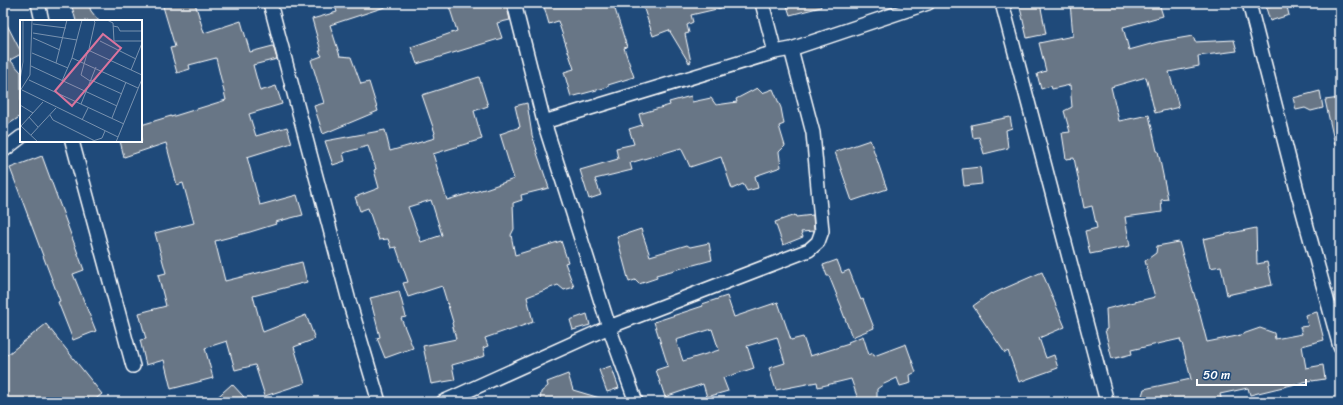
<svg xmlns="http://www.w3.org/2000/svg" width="1343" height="405" font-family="Sriracha,sans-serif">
<rect width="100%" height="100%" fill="#1f4a7a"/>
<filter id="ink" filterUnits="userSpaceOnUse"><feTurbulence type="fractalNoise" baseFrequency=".025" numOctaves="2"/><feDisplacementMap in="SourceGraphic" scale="8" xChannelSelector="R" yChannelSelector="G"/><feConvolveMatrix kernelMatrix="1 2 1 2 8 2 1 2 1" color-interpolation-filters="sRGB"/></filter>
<g filter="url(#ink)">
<path fill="#677686" stroke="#fff" fill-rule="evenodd" d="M 71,3 L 88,3 L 91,11 L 99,21 L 76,21 Z
M 162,3 L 195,3 L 204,33 L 241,21 L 250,52 L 273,46 L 277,59 L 253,65 L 260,91 L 276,86 L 282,104 L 249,114 L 256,136 L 287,127 L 292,143 L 247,157 L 260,205 L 297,195 L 303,215 L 275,222 L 276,224 L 250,232 L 215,241 L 225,281 L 302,262 L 307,282 L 253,296 L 263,332 L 306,315 L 315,339 L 294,347 L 305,383 L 265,396 L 255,365 L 235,370 L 227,341 L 205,348 L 213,378 L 171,389 L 164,360 L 146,365 L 140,340 L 146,339 L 139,313 L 166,306 L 158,275 L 166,273 L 155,233 L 194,223 L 183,183 L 177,185 L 166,143 L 124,157 L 120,141 L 141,141 L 141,125 L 171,116 L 171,117 L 226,100 L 216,58 L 189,65 L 190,69 L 177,73 L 170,48 L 175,47 Z
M 334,3 L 390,3 L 391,5 L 330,25 L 340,56 L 351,57 L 361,84 L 369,82 L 378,111 L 323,134 L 314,106 L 324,103 L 311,60 L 322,56 L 319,51 L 321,51 L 312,19 L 337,12 Z
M 448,3 L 506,3 L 510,20 L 497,23 L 502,38 L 417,64 L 411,47 L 457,31 Z
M 543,3 L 613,3 L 627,47 L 624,48 L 634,77 L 608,85 L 608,87 L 571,97 L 564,72 L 574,69 L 558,21 L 549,24 Z
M 642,3 L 720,3 L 721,8 L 691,15 L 693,22 L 687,25 L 689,33 L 685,34 L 691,62 L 689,63 L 669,30 L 653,36 Z
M 786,3 L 820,3 L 821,7 L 790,15 Z
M 1019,3 L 1040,3 L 1046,34 L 1027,38 Z
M 1070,3 L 1159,3 L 1163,16 L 1123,27 L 1129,50 L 1158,42 L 1193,36 L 1195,42 L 1234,40 L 1237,51 L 1198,56 L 1199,66 L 1169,72 L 1179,107 L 1155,113 L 1146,77 L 1111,87 L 1119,121 L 1149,115 L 1157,151 L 1158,151 L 1168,199 L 1161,200 L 1162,212 L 1125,217 L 1130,246 L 1090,254 L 1085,231 L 1097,228 L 1092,206 L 1084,208 L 1074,158 L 1066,159 L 1062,133 L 1070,132 L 1064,111 L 1072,107 L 1070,85 L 1052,89 L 1051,86 L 1041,89 L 1037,74 L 1046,71 L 1039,43 L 1073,36 Z
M 1286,3 L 1289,15 L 1270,21 L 1266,8 Z
M 3,17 L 21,52 L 21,54 L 10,60 L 21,72 L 21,116 L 3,128 Z
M 479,77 L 488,106 L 474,111 L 482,139 L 433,154 L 447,200 L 488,188 L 514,179 L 500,134 L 520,127 L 515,106 L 527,103 L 532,135 L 537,150 L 536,150 L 549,188 L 521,195 L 522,200 L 513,203 L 514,229 L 511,235 L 515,255 L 561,241 L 568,262 L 565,263 L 574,287 L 564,290 L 558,285 L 527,297 L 533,322 L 508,331 L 508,330 L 485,338 L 488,346 L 483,348 L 485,356 L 452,365 L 455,380 L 431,384 L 423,346 L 456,339 L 452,323 L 453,322 L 442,286 L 408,297 L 403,283 L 408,282 L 396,247 L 391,248 L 388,239 L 379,240 L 368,208 L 360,211 L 355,197 L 379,188 L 374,170 L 376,169 L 368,146 L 343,153 L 345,161 L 333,165 L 325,141 L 385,130 L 390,151 L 435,138 L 434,134 L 435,133 L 422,95 ZM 431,200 L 442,235 L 421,242 L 408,207 Z
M 757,88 L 762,93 L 773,89 L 781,108 L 784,124 L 779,126 L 785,146 L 779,152 L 781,167 L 755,176 L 758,188 L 747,191 L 743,184 L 732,189 L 721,157 L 690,167 L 686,158 L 681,148 L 630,163 L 632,170 L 595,179 L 601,195 L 589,199 L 580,170 L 618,159 L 616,148 L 634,144 L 629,129 L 642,125 L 639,114 L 670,105 L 669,102 L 691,96 L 692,102 L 711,98 L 716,105 L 737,102 L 736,99 Z
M 1320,91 L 1323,108 L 1311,111 L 1305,108 L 1296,110 L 1293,98 Z
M 1340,98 L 1340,145 L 1335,145 L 1325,100 Z
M 1010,117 L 1012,128 L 1006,130 L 1008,148 L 984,154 L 979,137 L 973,138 L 971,125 Z
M 870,140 L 887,189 L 852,201 L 835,152 Z
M 42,156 L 84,270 L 73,274 L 96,331 L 73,340 L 58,302 L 60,301 L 10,168 Z
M 980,167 L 982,184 L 964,186 L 962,169 Z
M 795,215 L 796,217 L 813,215 L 814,231 L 801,232 L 803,237 L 783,245 L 775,222 Z
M 1256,228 L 1257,264 L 1267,262 L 1272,285 L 1227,295 L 1221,266 L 1210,268 L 1203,239 Z
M 641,229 L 650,256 L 687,245 L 690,247 L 709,243 L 712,260 L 656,275 L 657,278 L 639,284 L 635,280 L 629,282 L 617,237 Z
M 1179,242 L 1199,311 L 1207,342 L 1237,336 L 1260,328 L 1274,333 L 1275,339 L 1302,334 L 1300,327 L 1308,326 L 1305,315 L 1317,312 L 1324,340 L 1302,346 L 1306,368 L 1323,365 L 1325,379 L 1312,381 L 1312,380 L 1250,395 L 1248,388 L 1220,394 L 1222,402 L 1140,402 L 1144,389 L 1191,379 L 1182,343 L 1181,343 L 1180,339 L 1131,350 L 1132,354 L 1112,359 L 1105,330 L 1107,329 L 1106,309 L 1155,297 L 1145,261 L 1156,253 L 1157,246 Z
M 837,260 L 842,273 L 849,270 L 861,300 L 863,299 L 874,328 L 852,337 L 841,308 L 842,308 L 829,276 L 827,276 L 823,265 Z
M 1042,272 L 1065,327 L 1039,338 L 1046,358 L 1054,355 L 1058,368 L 1019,382 L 1008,351 L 1005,353 L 973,306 L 991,293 L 992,294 Z
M 399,291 L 406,317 L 401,318 L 413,348 L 385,358 L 377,338 L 380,337 L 370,298 Z
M 727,296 L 734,317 L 778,302 L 791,340 L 803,337 L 810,356 L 849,344 L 848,342 L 863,336 L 869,355 L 873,353 L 874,356 L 906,344 L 916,372 L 910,375 L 911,383 L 900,386 L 897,378 L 884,384 L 877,389 L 877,399 L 871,402 L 859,402 L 851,379 L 818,387 L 817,382 L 776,390 L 769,368 L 785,363 L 777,337 L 747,346 L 754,368 L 723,378 L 728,391 L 707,397 L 703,384 L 665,397 L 656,370 L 668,366 L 654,322 L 703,306 L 702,304 ZM 712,329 L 719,350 L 683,361 L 676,340 Z
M 587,314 L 590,325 L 573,330 L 570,320 Z
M 46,324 L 102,394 L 92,402 L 3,402 L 3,358 Z
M 611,366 L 619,388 L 607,392 L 599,370 Z
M 568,374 L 573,390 L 603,399 L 603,402 L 540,402 L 541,392 L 548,386 L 547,382 Z
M 232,384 L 244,397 L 238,402 L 212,402 Z"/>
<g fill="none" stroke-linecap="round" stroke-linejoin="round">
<defs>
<path id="minor" d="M 38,3 L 42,21
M 270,3 L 349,301 L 379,402
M 514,3 L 544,122 L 609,327 L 636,402
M 762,3 L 775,52
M 1002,3 L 1107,402
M 1249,3 L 1298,194 L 1340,347
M 544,122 L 775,52 L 791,49 L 928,3
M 72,141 L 133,366
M 3,151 L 21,137
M 443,402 L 609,327 L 809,250 L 818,242 L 822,231 L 813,133 L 791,49"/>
</defs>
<use href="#minor" stroke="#fff" stroke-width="16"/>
<use href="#minor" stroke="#1f4a7a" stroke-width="13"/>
</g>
</g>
<g transform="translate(20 20)">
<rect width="122" height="122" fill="#1f4a7a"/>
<path fill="none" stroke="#7992af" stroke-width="1" d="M 87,0 L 93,3 L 94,21 L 122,21M 13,4 L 46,8M 93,6 L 98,7 L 100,11 L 122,11M 13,13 L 57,20M 13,18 L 40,30M 80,21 L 116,39M 69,29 L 75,2 L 73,0M 12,33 L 48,48M 52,38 L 118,68M 36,43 L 47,0M 11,46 L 97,86M 111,50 L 122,23M 0,60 L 3,42 L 3,0M 9,60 L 104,104M 71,60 L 102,74M 42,61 L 52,38 L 62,0M 70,61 L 61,55 L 68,30 L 122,55M 2,70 L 98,117M 0,71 L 10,55 L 12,0M 61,84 L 76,47M 0,85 L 13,93M 30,95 L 33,100 L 75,121M 9,97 L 18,107M 92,98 L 106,62M 62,100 L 68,88M 1,106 L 23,82M 1,106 L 18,122M 11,115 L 36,88M 70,122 L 82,118 L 85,111M 96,122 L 122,59"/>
<path fill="#da749d" fill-opacity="0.15" stroke="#da749d" stroke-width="2" d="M 83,14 L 101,28 L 52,86 L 35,71 Z"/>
<rect width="122" height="122" fill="none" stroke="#fff" stroke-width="2"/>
</g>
<rect width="1343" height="405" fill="none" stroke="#1f4a7a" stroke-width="16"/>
<rect x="8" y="8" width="1327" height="389" fill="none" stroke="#fff" stroke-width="1.5" filter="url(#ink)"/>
<path d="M1197 379v6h109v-6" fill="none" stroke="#ffffff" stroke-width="2"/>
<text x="1203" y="379" font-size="12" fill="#ffffff" stroke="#1f4a7a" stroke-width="3" paint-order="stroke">50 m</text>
</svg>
